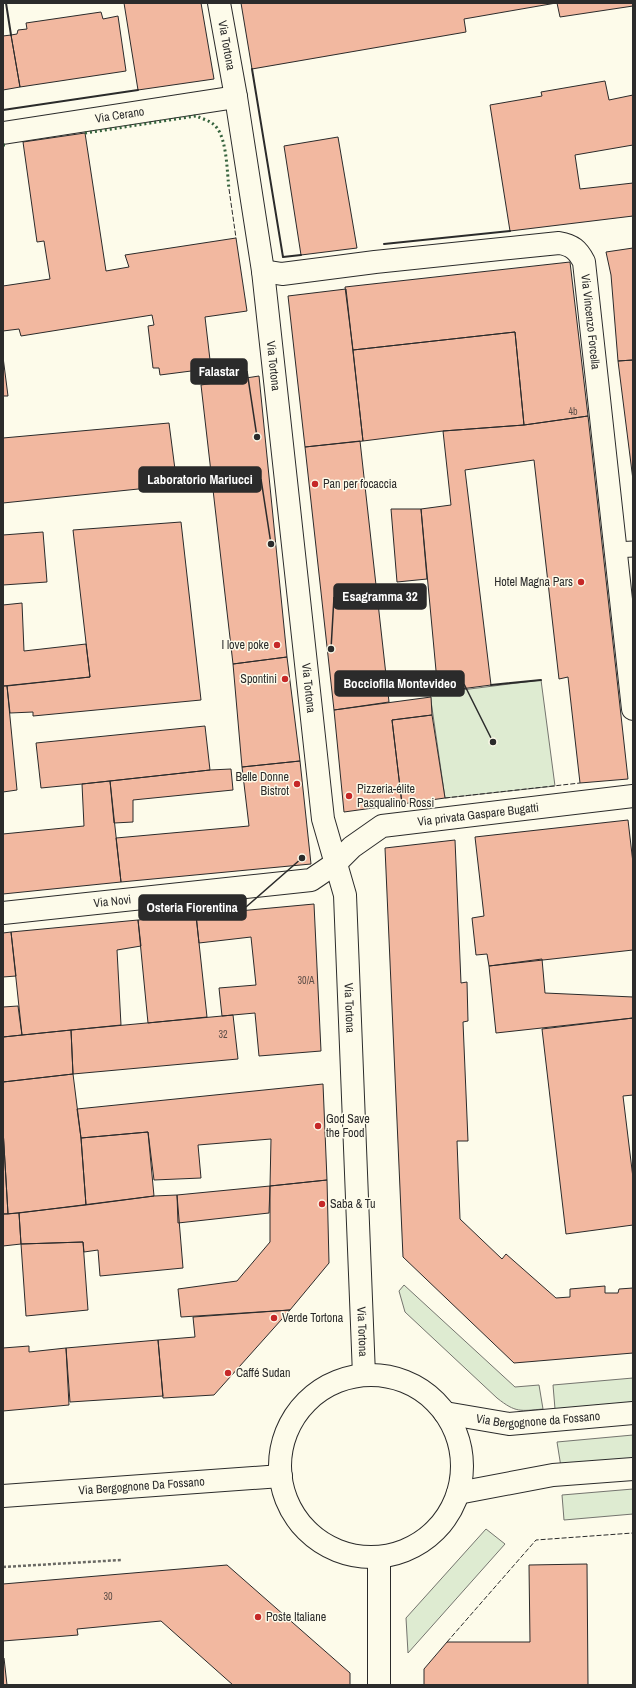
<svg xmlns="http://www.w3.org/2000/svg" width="636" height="1688" font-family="'Archivo Narrow',sans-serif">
<rect width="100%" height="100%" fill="#fdfbea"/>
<path fill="#deebd1" stroke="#74746e" d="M 541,680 L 555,786 L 445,798 L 430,694 Z
M 404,1285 L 515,1387 L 539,1385 L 543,1409 C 520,1411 516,1413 497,1398 L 405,1312 L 399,1291 Z
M 633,1378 L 633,1402 L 555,1409 L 553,1385 Z
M 633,1435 L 633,1460 L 561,1467 L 557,1442 Z
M 633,1489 L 633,1514 L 564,1520 L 562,1495 Z
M 486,1529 L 505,1544 L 408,1653 L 406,1618 Z"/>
<path fill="#f2b8a0" stroke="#2b2b2b" d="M 124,3 L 201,3 L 214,79 L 138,90 Z
M 241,3 L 556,3 L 464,19 L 466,32 L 252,69 Z
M 557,3 L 633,3 L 633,6 L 560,17 Z
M 101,12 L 103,19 L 118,16 L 126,71 L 20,87 L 11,35 L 17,34 L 18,30 L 27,29 L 26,23 Z
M 11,35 L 20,87 L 3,90 L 3,36 Z
M 605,81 L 609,100 L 633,95 L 633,145 L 575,155 L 580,189 L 633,183 L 633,216 L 510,231 L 490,105 L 542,96 L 541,92 Z
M 85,133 L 106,271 L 129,267 L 125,255 L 236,238 L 247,311 L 205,317 L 210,360 L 197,362 L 199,370 L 160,375 L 159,368 L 153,368 L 148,326 L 154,325 L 152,315 L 21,336 L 19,329 L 3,331 L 3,286 L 50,279 L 44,241 L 37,242 L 23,142 Z
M 338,137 L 357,248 L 301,255 L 284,146 Z
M 633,248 L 633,360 L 618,361 L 611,275 L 606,252 Z
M 570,262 L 588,416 L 524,425 L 515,332 L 353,350 L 345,287 Z
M 346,289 L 363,441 L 305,447 L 288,296 Z
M 515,332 L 524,425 L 443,431 L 363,441 L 353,350 Z
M 3,357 L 8,396 L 3,396 Z
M 633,360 L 633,480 L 618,361 Z
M 259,376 L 287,657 L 233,664 L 201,385 Z
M 588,416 L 628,779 L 580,783 L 568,677 L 559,679 L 534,460 L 465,470 L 491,685 L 438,692 L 421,509 L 451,505 L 443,431 L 524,425 Z
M 169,423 L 177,485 L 3,503 L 3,438 Z
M 360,441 L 389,702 L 334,710 L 305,447 Z
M 391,509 L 421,509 L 427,579 L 397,582 Z
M 181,522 L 201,700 L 33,716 L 33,712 L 10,713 L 7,686 L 90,677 L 73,530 Z
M 43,532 L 47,582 L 3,585 L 3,535 Z
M 22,603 L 24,651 L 86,644 L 90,677 L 3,686 L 3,605 Z
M 287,657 L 300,761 L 242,767 L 233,664 Z
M 3,686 L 7,686 L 17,790 L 3,792 Z
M 431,697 L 432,715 L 392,720 L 402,804 L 344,812 L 334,710 Z
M 432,715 L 445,798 L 402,804 L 392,720 Z
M 205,726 L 210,770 L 82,784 L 41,788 L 36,743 Z
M 300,761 L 311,864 L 121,882 L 116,838 L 249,826 L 242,767 Z
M 231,769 L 233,790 L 133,800 L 133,822 L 114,823 L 110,781 L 210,770 Z
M 110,781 L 121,882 L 3,894 L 3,834 L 84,826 L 82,784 Z
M 628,820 L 633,863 L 633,950 L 489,966 L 487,954 L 476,955 L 472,918 L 484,916 L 475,837 Z
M 455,840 L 461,983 L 467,982 L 468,1021 L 463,1022 L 468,1141 L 457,1141 L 460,1219 L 502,1259 L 506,1254 L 556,1298 L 570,1297 L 570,1289 L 605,1286 L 605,1293 L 618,1293 L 619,1289 L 633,1288 L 633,1353 L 514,1363 L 403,1257 L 385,848 Z
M 314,904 L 321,1051 L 259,1056 L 255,1013 L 222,1016 L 219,988 L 256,985 L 251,937 L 199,943 L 196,915 Z
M 196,915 L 207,1017 L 148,1023 L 138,920 Z
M 138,920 L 141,946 L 117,950 L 121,1025 L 22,1035 L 11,932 Z
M 11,932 L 16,976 L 3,977 L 3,933 Z
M 542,959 L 545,993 L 633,997 L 633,1018 L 496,1033 L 489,966 Z
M 18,1006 L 22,1035 L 3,1037 L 3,1007 Z
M 233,1015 L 238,1059 L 73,1074 L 71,1030 Z
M 633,1018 L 633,1095 L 623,1096 L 633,1178 L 633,1225 L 566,1234 L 542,1029 Z
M 71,1030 L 73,1074 L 3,1082 L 3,1037 Z
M 73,1074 L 81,1138 L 86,1205 L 8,1214 L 3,1129 L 3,1082 Z
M 323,1084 L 327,1180 L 270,1186 L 271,1139 L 198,1145 L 201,1178 L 154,1180 L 148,1132 L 81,1138 L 77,1109 Z
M 3,1129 L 8,1214 L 3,1214 Z
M 148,1132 L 154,1196 L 86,1205 L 81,1138 Z
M 327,1180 L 329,1263 L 290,1310 L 181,1317 L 178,1289 L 237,1281 L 270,1242 L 270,1186 Z
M 270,1186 L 269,1213 L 178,1223 L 177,1195 Z
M 177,1195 L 183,1268 L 100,1276 L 98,1250 L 84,1252 L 83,1242 L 21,1244 L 19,1213 L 154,1196 Z
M 19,1213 L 21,1244 L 3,1246 L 3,1214 Z
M 83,1242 L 88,1310 L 26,1316 L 21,1244 Z
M 290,1310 L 214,1395 L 163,1398 L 158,1340 L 195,1337 L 193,1317 Z
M 158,1340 L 163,1396 L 70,1402 L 66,1348 Z
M 29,1346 L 29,1352 L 66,1348 L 69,1405 L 3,1411 L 3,1348 Z
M 587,1564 L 588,1685 L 424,1685 L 424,1669 L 447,1642 L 530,1642 L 529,1565 Z
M 227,1565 L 350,1673 L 350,1685 L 233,1685 L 161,1621 L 77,1629 L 78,1635 L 3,1641 L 3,1584 Z
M 3,1658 L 4,1658 L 7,1685 L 3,1685 Z"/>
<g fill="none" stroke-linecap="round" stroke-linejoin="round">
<defs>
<path id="service" d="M 615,550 L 633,549"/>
<g id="minor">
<path id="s1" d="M 219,3 L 236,97 L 263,271 L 323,819 L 345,895 L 364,1375"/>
<path id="s2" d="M 3,133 L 236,97"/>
<path id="s3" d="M 263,271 L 282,274 L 375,262 L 559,243 C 572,245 578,250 584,262 L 633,709"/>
<path id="s4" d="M 3,913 L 311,880 L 336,863 L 352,847 L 382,826 L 633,796"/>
<circle cx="371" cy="1466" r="91"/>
<path id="s5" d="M 445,1413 L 509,1424 L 633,1413"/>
<path d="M 458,1493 L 553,1475 L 633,1469"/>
<path id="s6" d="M 3,1496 L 281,1476"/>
<path d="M 379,1557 L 379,1685"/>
</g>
</defs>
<use href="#service" stroke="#2b2b2b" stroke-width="17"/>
<use href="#minor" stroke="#2b2b2b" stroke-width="24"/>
<path stroke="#6a6964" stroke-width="2.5" stroke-dasharray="3 2" stroke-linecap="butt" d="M 3,1567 L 121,1560"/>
<use href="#service" stroke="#fdfbea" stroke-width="15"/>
<use href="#minor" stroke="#fdfbea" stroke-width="22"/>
<path stroke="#34623c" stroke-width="3" stroke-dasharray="2 3" stroke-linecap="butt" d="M 85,133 L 196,116 C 203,119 212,121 217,128 C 227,141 227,172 229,189
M 3,145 L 6,145"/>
<path stroke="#2b2b2b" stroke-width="1" stroke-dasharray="5 2" stroke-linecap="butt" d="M 229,189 L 236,238
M 445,798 L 580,783
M 447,1642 L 536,1540 L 633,1533"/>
<path stroke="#2b2b2b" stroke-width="2" d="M 6,3 L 11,35
M 252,69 L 283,257 L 301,255
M 3,110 L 138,90
M 384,244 L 510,231
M 491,685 L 541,680"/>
</g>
<g fill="#c62828" stroke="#fdfbea" stroke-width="1.5">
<circle cx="315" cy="484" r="4"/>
<circle cx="581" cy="582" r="4"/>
<circle cx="277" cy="645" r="4"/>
<circle cx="285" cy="679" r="4"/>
<circle cx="297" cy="784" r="4"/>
<circle cx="349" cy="796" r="4"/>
<circle cx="318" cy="1126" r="4"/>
<circle cx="322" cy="1204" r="4"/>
<circle cx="274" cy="1318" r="4"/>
<circle cx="228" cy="1373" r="4"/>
<circle cx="258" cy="1617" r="4"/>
</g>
<g text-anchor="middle" stroke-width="3" stroke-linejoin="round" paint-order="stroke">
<g font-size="10" fill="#5d4e48">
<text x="573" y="415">4b</text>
<text x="306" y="984">30/A</text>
<text x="223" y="1038">32</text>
<text x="108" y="1600">30</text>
</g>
<g font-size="12" fill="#2b2b2b" stroke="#fdfbea">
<text dy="4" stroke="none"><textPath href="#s1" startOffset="43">Via Tortona</textPath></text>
<text dy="4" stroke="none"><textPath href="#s2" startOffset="118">Via Cerano</textPath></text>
<text dy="4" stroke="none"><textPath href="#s3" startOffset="391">Via Vincenzo Forcella</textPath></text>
<text dy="4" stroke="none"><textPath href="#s1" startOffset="367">Via Tortona</textPath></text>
<text dy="4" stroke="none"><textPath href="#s1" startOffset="691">Via Tortona</textPath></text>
<text dy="4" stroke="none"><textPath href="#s4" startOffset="496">Via privata Gaspare Bugatti</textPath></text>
<text dy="4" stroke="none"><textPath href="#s4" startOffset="110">Via Novi</textPath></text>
<text dy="4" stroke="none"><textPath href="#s1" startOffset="1015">Via Tortona</textPath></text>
<text dy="4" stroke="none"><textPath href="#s1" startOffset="1339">Via Tortona</textPath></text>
<text dy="4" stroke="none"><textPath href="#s5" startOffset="94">Via Bergognone da Fossano</textPath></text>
<text dy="4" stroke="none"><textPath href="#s6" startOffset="139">Via Bergognone Da Fossano</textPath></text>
</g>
<g font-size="12" fill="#2b2b2b" stroke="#fdfbea" text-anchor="start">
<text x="323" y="488">Pan per focaccia</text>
<text x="573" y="586" text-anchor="end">Hotel Magna Pars</text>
<text x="269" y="649" text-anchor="end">I love poke</text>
<text x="277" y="683" text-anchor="end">Spontini</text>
<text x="289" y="781" text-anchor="end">Belle Donne<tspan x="289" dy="14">Bistrot</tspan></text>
<text x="357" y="793">Pizzeria-élite<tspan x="357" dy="14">Pasqualino Rossi</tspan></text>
<text x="326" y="1123">God Save<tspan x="326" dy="14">the Food</tspan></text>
<text x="330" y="1208">Saba &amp; Tu</text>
<text x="282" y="1322">Verde Tortona</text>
<text x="236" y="1377">Caffé Sudan</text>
<text x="266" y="1621">Poste Italiane</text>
</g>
</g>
<path fill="none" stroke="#2b2b2b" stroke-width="1.5" d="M257 437L247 371M271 544L261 479M331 649L334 597M493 742L464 684M302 858L246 907"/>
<g fill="#2b2b2b" stroke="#fdfbea" stroke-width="1.5">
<circle cx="257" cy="437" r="4"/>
<circle cx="271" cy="544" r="4"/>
<circle cx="331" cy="649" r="4"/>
<circle cx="493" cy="742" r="4"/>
<circle cx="302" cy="858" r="4"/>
</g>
<g fill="#2b2b2b" stroke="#2b2b2b" stroke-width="1.5">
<rect x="191" y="359" width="56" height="25" rx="4"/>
<rect x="139" y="467" width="122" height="25" rx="4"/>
<rect x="334" y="584" width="92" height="25" rx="4"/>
<rect x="335" y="671" width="129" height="25" rx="4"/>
<rect x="139" y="895" width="107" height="25" rx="4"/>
</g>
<g font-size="13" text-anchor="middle" font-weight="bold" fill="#fff">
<text x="219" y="376">Falastar</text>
<text x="200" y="484">Laboratorio Mariucci</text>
<text x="380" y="601">Esagramma 32</text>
<text x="400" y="688">Bocciofila Montevideo</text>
<text x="192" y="912">Osteria Fiorentina</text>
</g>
<rect width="636" height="1688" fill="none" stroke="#2b2b2b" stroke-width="8"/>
</svg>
